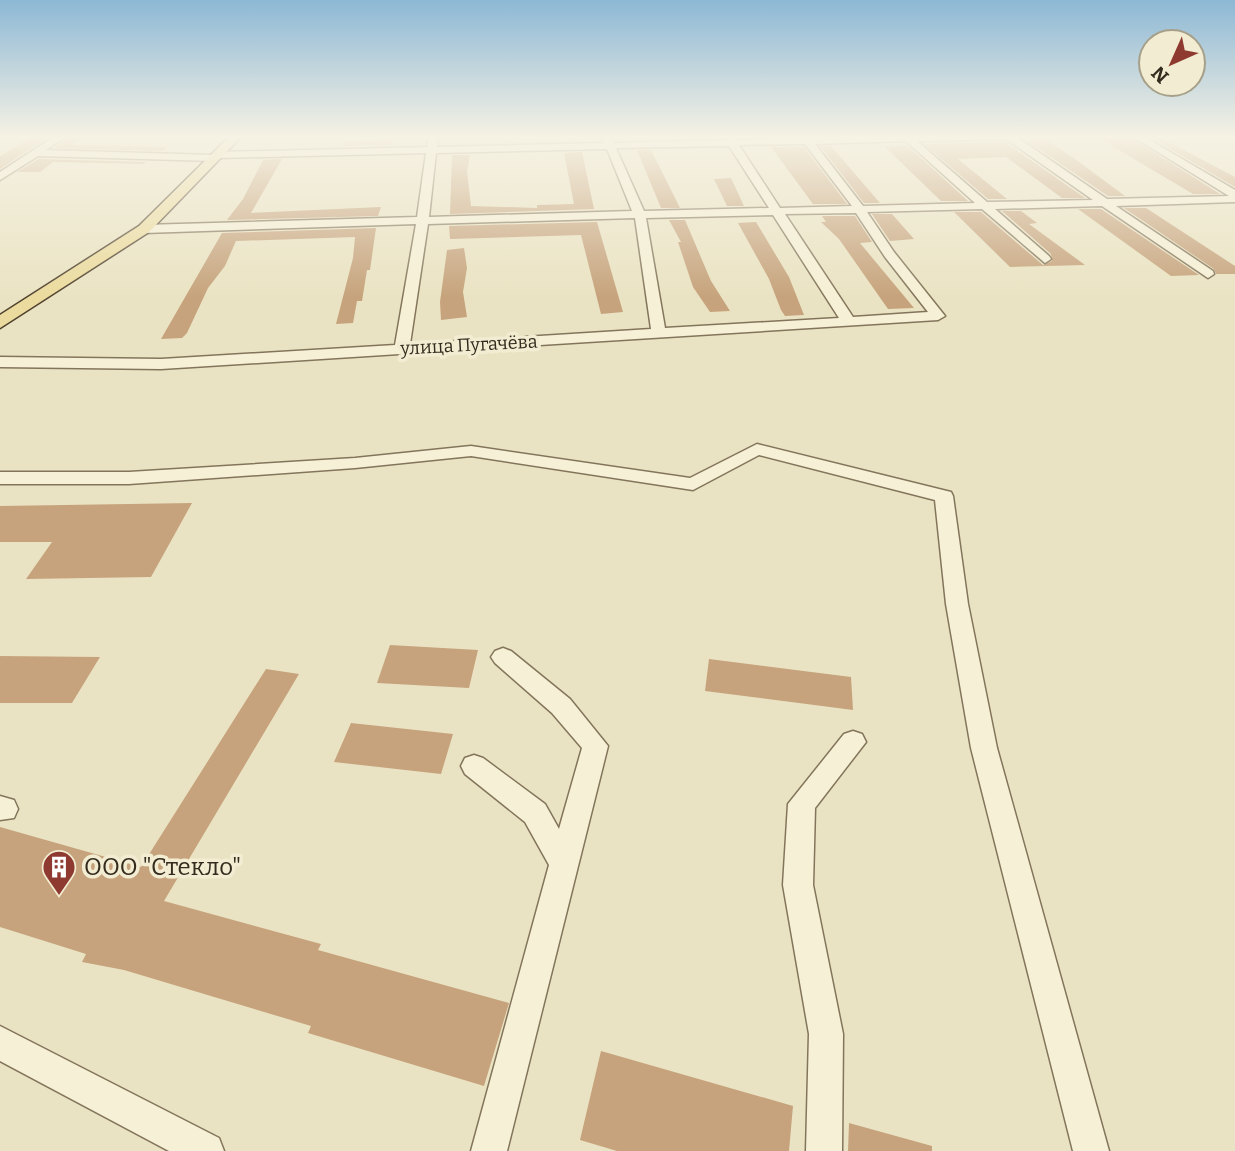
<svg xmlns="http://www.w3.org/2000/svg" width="1235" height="1151" font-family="Bitter,serif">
<rect width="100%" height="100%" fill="#eae3c3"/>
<path fill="#c6a37c" d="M 33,136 L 50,136 L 0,169 L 0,156 Z
M 68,136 L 84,136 L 73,145 L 168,147 L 162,151 L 54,148 Z
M 1097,137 L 1130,137 L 1220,194 L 1193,194 Z
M 1150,137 L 1159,137 L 1235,177 L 1235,187 Z
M 393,140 L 392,145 L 343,146 L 345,142 Z
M 1047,140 L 1075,159 L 1125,196 L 1108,196 L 1027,141 Z
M 1005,142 L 1085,198 L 1062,198 L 1006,157 L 958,159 L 1007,199 L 988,199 L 924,144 Z
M 907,145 L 968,201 L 941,201 L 884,146 Z
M 820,146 L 831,146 L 880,203 L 864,203 Z
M 771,147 L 804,147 L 847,204 L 813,204 Z
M 637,150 L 651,150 L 680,208 L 661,208 Z
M 582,152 L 594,209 L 450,214 L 452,155 L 470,155 L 467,172 L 471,206 L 537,208 L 537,205 L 574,204 L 564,153 Z
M 39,159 L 146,162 L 143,164 L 53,162 L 40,172 L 17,172 Z
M 282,159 L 251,213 L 381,207 L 378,216 L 227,220 L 243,199 L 263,160 Z
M 731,178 L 744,206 L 727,206 L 714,179 Z
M 1124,208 L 1146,208 L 1235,266 L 1235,274 L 1216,274 L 1214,269 Z
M 1078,209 L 1101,209 L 1199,275 L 1171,276 Z
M 1002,211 L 1021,211 L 1037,223 L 1029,224 L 1085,265 L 1010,267 L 954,212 L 981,212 L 1043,265 L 1052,261 L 1051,254 Z
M 872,214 L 892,214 L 914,239 L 890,241 Z
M 822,216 L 855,216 L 872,242 L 860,243 L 914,308 L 888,309 L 839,239 L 821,222 L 826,222 Z
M 669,220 L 685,220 L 711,281 L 730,311 L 710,312 L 693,287 L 678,242 L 681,242 Z
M 597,222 L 623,312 L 601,314 L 581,235 L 450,239 L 449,226 Z
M 756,222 L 789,277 L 804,315 L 785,316 L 781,310 L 769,279 L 738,223 Z
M 376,228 L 370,270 L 367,270 L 362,301 L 357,301 L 353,323 L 336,324 L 353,258 L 355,237 L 236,241 L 225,266 L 208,288 L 187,333 L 182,338 L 161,339 L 222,233 Z
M 464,248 L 467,268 L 463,292 L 467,317 L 441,320 L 440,302 L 447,250 Z
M 192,503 L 151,577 L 26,579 L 52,542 L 0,542 L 0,506 Z
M 390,645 L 478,650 L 469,688 L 377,683 Z
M 0,656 L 100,657 L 72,703 L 0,703 Z
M 709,659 L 851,677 L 853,710 L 705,691 Z
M 266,669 L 299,674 L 164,901 L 321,944 L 318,950 L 509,1003 L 484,1086 L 308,1033 L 311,1026 L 124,970 L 82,962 L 86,954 L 0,927 L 0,827 L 141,867 Z
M 351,723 L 453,734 L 441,774 L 334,762 Z
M 601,1051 L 793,1106 L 789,1151 L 617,1151 L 580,1140 Z
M 849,1123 L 932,1146 L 932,1151 L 848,1151 Z"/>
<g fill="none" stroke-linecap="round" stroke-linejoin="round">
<defs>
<path id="minor" d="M 55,136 L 66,136 L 46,150 L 213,155 L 218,152 L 427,147 L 429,136 L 438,137 L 437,147 L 604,143 L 601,136 L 611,136 L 614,143 L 726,140 L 723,136 L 733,136 L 735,140 L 801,138 L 799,136 L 1021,136 L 1018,138 L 1107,199 L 1229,196 L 1132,136 L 1143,136 L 1235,190 L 1235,202 L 1116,206 L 1213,271 L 1214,274 L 1208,278 L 1102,206 L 995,209 L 1049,256 L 1051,259 L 1045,263 L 982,209 L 867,212 L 894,252 L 945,316 L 938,320 L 161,369 L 0,367 L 0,357 L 161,359 L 395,345 L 416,224 L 144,233 L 138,229 L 144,225 L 417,217 L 426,153 L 219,158 L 214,161 L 38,156 L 0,180 L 0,172 ZM 1006,139 L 1093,200 L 987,202 L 917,141 ZM 906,141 L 975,203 L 863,206 L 815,144 ZM 805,144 L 852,206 L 780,208 L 739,145 ZM 729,146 L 769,208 L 644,211 L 616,148 ZM 607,149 L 632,211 L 429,217 L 436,153 ZM 856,213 L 885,257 L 928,312 L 853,317 L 785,214 ZM 773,215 L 839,318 L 665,328 L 646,218 ZM 635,218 L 651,329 L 410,344 L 428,224 Z
M 757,444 L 951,492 L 953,496 L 968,604 L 997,748 L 1109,1151 L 1073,1151 L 971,748 L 946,604 L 935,500 L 759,455 L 693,490 L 471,456 L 355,468 L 129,484 L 0,484 L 0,472 L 129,472 L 355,458 L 471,446 L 690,478 Z
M 503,648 L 511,651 L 570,699 L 608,746 L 507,1151 L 471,1151 L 549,865 L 525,822 L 465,774 L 461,766 L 465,758 L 474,755 L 483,758 L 545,804 L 559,829 L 582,748 L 552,713 L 495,663 L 491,657 L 495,651 Z
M 853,731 L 862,734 L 866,742 L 815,808 L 813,885 L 843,1034 L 842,1151 L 806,1151 L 809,1034 L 783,885 L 788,804 L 844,734 Z
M 0,796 L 14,800 L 18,809 L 14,818 L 0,820 Z
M 0,1026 L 219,1138 L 224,1151 L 169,1151 L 0,1061 Z"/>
<path id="major" d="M 230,136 L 242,136 L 149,232 L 0,328 L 0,315 L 139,226 Z"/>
</defs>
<use href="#minor" stroke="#83755b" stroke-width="3"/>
<use href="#major" stroke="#51432f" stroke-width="3"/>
<use href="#minor" fill="#f6f0d6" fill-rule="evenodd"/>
<use href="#major" fill="#ebdb9e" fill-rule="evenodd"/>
</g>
<linearGradient id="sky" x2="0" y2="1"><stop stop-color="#8db8d5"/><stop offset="0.46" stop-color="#f6f2e4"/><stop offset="1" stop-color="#f6f2e4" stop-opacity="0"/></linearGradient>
<rect width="1235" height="297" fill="url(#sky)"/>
<defs>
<symbol id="building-pin" viewBox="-11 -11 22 30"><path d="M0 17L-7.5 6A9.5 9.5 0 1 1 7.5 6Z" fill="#8e3a30" stroke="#f2edd2"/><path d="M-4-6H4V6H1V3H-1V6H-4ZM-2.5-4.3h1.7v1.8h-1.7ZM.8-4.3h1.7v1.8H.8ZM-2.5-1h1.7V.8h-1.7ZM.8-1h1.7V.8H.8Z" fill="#fff"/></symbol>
</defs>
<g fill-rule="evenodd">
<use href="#building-pin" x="40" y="848" width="38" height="52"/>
</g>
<g text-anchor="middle" stroke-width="7" stroke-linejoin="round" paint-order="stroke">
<g font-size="18" fill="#342b1e" stroke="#f2edd2">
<text transform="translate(469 345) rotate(-3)" y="6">улица Пугачёва</text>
</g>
<g font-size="24" fill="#342b1e" stroke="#f2edd2" text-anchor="start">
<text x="84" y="875">ООО "Стекло"</text>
</g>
</g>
<g transform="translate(1172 63) rotate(225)"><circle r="33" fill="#f2edd2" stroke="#a69f8a" stroke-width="2"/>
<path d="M0-5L12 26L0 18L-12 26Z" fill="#8e3a30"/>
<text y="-10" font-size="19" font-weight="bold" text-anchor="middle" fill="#342b1e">N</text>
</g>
</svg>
